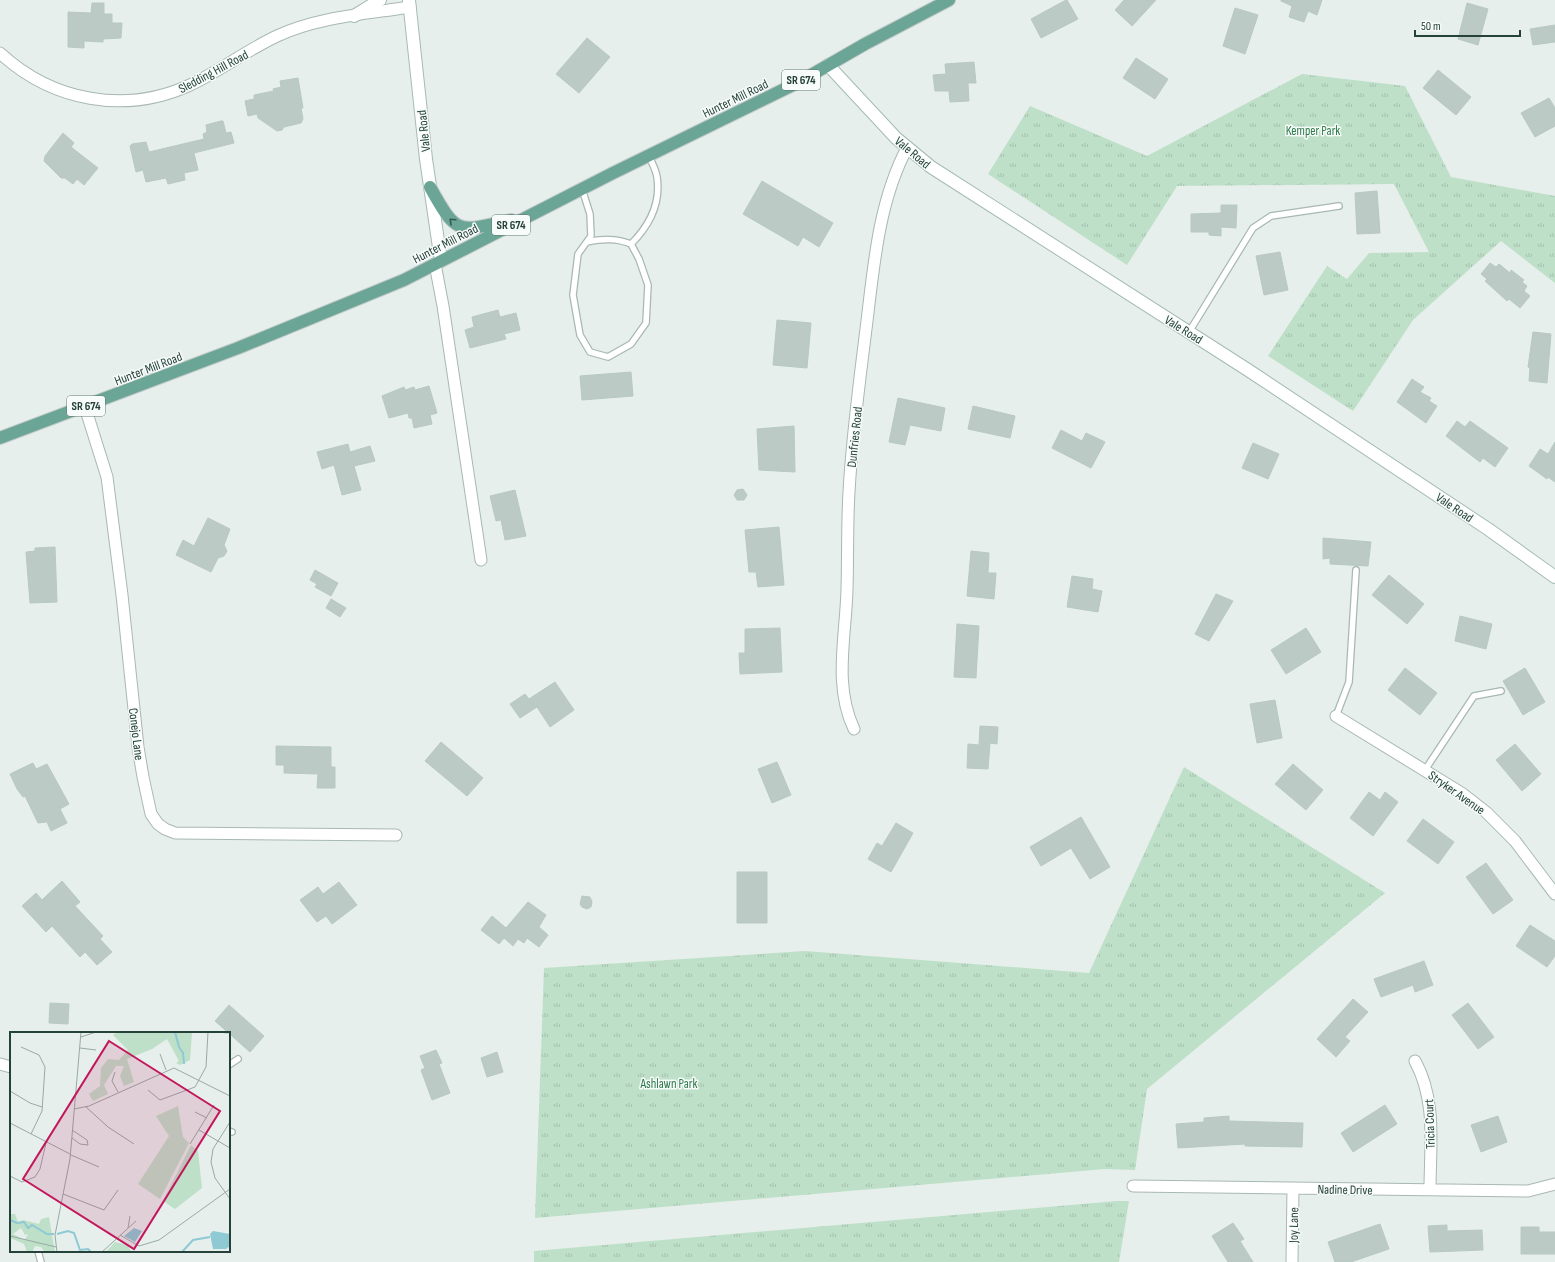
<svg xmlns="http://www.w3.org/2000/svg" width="1555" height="1262" font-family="'Sofia Sans Condensed',sans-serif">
<defs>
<pattern id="park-tufts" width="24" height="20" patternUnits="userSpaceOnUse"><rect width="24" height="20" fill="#bfe0c8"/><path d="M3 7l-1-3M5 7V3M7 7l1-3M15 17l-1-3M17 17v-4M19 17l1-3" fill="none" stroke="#a4c1ad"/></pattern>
</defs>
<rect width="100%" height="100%" fill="#e6efeb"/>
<path fill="url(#park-tufts)" d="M 1302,74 L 1405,86 L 1451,177 L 1555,196 L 1555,283 L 1501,241 L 1413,320 L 1353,411 L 1268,356 L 1327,266 L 1347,279 L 1369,253 L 1429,252 L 1394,184 L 1177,186 L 1127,265 L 988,174 L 1030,106 L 1147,156 Z
M 1184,767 L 1385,893 L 1147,1089 L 1135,1170 L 1105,1169 L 535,1218 L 544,968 L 805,951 L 1089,973 Z
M 1117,1201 L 1129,1201 L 1119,1262 L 534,1262 L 534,1251 Z"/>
<path fill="#bbcac4" stroke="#b8c9c2" d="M 1066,0 L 1067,0 L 1078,19 L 1041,38 L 1031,19 Z
M 1124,0 L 1156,0 L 1132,26 L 1115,10 Z
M 1281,0 L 1322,0 L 1317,15 L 1308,11 L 1304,22 L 1289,17 L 1292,6 L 1281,1 Z
M 92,3 L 104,3 L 104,14 L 112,14 L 112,23 L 122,23 L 121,38 L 103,39 L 103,42 L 84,41 L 84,48 L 68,47 L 68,12 L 91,13 Z
M 1467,3 L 1488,9 L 1478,45 L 1458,39 Z
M 1235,8 L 1258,15 L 1245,54 L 1223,46 Z
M 1555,25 L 1555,42 L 1533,45 L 1530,29 Z
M 587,38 L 610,57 L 579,93 L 556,74 Z
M 1136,58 L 1168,79 L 1155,99 L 1123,78 Z
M 974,62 L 976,83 L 968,83 L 969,101 L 950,102 L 949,91 L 935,91 L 933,75 L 946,74 L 945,64 Z
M 1438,70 L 1471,97 L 1456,115 L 1423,88 Z
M 298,78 L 303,108 L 301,108 L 303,119 L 301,123 L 284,127 L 282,130 L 277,131 L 258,118 L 257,114 L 248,116 L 245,101 L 254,99 L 254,95 L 274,91 L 273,89 L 281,87 L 280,81 Z
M 1549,98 L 1555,108 L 1555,126 L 1535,137 L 1521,113 Z
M 221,121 L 223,121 L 226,133 L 231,132 L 234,143 L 194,153 L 198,170 L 184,173 L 185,180 L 168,184 L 166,178 L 146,182 L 143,170 L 136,172 L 130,146 L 132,144 L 146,142 L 149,152 L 204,139 L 203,134 L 207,132 L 206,125 Z
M 63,133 L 74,143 L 71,147 L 98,168 L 84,185 L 77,179 L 73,184 L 65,178 L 61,178 L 44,161 L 45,156 Z
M 762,181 L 833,223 L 819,247 L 803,237 L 798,246 L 743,214 Z
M 1377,191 L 1380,233 L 1357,234 L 1355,193 Z
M 1221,205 L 1237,205 L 1236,228 L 1221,227 L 1221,236 L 1209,235 L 1209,232 L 1191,232 L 1191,214 L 1221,213 Z
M 1280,252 L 1288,290 L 1264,295 L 1256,256 Z
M 1490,263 L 1496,267 L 1499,264 L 1510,273 L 1511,270 L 1524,280 L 1522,282 L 1527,286 L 1524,291 L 1530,296 L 1520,308 L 1509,299 L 1507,301 L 1485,281 L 1487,279 L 1481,274 Z
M 498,310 L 500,317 L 516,313 L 520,330 L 504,334 L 506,339 L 470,348 L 465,330 L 474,327 L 472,317 Z
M 777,320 L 811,323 L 807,368 L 773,365 Z
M 1533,332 L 1551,334 L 1547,383 L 1529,381 L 1530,368 L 1528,367 Z
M 631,372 L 633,396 L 582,400 L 580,376 Z
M 1412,379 L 1424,387 L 1420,392 L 1431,398 L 1429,401 L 1437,406 L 1426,423 L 1397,402 Z
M 429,386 L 437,413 L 430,415 L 432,424 L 414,428 L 412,418 L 409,418 L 408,413 L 389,418 L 382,396 L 404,387 L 405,390 L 414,387 L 415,390 Z
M 898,398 L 945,408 L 941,431 L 910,425 L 905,445 L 889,442 Z
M 973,406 L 1015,416 L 1010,438 L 968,429 Z
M 1457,421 L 1465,427 L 1470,421 L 1508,448 L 1495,467 L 1483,458 L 1480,462 L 1446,436 Z
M 794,426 L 795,472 L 759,470 L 757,429 Z
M 1061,430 L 1082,441 L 1086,433 L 1105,442 L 1091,468 L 1052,448 Z
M 1555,442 L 1555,482 L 1548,477 L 1547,479 L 1529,466 L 1540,449 L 1548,454 Z
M 1253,443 L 1279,454 L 1268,479 L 1242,468 Z
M 348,444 L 350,452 L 370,446 L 375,461 L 354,466 L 361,490 L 342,495 L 334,465 L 322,469 L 317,452 Z
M 743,489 L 747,495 L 744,500 L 737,500 L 734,495 L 737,490 Z
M 515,490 L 526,536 L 505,540 L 501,520 L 496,521 L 490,496 Z
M 208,518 L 230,529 L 224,545 L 227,551 L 224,556 L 218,558 L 211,572 L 176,555 L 183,540 L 194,546 Z
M 779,527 L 784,585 L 758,587 L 756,572 L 749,572 L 745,530 Z
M 1323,538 L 1371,542 L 1368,566 L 1330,564 L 1330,558 L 1323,559 Z
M 55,547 L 57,602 L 30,603 L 26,552 L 35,551 L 35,548 Z
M 971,551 L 989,553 L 988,573 L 996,573 L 994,599 L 967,596 Z
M 315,570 L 338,583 L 331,596 L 315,587 L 317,584 L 310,580 Z
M 1389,575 L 1424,604 L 1407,624 L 1372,595 Z
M 1072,576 L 1093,579 L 1092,589 L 1102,591 L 1098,612 L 1067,607 Z
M 1216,594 L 1233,601 L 1209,641 L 1195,634 Z
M 331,599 L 346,608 L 340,617 L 326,608 Z
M 1460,616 L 1492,624 L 1486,649 L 1455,641 Z
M 957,624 L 979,626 L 976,678 L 954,677 Z
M 780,628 L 782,672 L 740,674 L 739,653 L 745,653 L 745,629 Z
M 1306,628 L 1321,652 L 1286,674 L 1271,650 Z
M 1405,668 L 1437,693 L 1420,715 L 1388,690 Z
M 1525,668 L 1545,702 L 1523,715 L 1503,681 Z
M 555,682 L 574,710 L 550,727 L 537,707 L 520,718 L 510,704 L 525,694 L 529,699 Z
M 1275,700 L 1282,738 L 1257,743 L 1250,704 Z
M 980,726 L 998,727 L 997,744 L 990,743 L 988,769 L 967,768 L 968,744 L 979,745 Z
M 441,742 L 483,778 L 467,796 L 425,761 Z
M 1515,744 L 1541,774 L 1522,791 L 1496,760 Z
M 276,746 L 331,747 L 331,767 L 335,767 L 335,788 L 317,788 L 318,774 L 284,773 L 284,765 L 276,765 Z
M 777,762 L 791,795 L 772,803 L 758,769 Z
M 33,763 L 36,769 L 47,764 L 69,804 L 60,809 L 67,823 L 51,831 L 47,822 L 38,823 L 25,796 L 23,797 L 17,789 L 10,774 Z
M 1293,764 L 1323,790 L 1306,810 L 1275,784 Z
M 1369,792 L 1380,800 L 1385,792 L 1398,802 L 1373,836 L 1350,818 Z
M 1081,817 L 1110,867 L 1090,879 L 1071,848 L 1041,866 L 1030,847 Z
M 1423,819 L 1454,842 L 1438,864 L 1407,841 Z
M 896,823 L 913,833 L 891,872 L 868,859 L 877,843 L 882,846 Z
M 1486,863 L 1513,900 L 1493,914 L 1466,877 Z
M 737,872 L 767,872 L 767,923 L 737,923 Z
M 62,881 L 80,902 L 75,906 L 103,936 L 100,939 L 112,952 L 97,965 L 85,952 L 80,957 L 52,926 L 46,932 L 22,906 L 36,893 L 42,900 Z
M 339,882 L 357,905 L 332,924 L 326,916 L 317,922 L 300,900 L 318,887 L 323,894 Z
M 582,896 L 590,897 L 592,902 L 591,907 L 587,909 L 582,907 L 580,904 Z
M 528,902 L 546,915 L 539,927 L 548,935 L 539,947 L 527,938 L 524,943 L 518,939 L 513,946 L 504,938 L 499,944 L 481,930 L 492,916 L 506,928 Z
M 1530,925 L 1555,941 L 1555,956 L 1547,967 L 1516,946 Z
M 1424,961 L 1433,985 L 1415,992 L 1413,985 L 1381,997 L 1374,979 Z
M 1353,999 L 1368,1012 L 1345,1037 L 1350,1041 L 1336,1057 L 1317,1039 Z
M 50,1003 L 69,1004 L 68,1024 L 49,1023 Z
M 1468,1003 L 1494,1037 L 1478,1049 L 1452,1015 Z
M 229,1005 L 264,1036 L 250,1052 L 215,1021 Z
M 436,1050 L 442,1063 L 439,1064 L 450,1093 L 432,1100 L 421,1070 L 425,1068 L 420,1056 Z
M 497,1052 L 503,1072 L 487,1077 L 481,1058 Z
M 1385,1105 L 1397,1124 L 1353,1152 L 1341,1133 Z
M 1229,1116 L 1229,1121 L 1303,1123 L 1302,1147 L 1245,1146 L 1245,1144 L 1178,1148 L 1176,1124 L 1204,1122 L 1204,1118 Z
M 1498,1116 L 1507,1142 L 1481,1152 L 1471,1125 Z
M 1233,1223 L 1244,1239 L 1240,1241 L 1253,1262 L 1228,1262 L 1212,1236 Z
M 1380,1224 L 1389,1249 L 1351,1262 L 1335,1262 L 1328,1242 Z
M 1447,1225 L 1447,1231 L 1482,1230 L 1483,1250 L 1430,1252 L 1428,1226 Z
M 1521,1227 L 1539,1227 L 1539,1232 L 1555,1232 L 1555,1254 L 1521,1254 Z"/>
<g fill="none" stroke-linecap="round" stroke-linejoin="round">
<defs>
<path id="service" d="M 582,189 L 590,214 L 591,236 L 578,254 L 573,295 L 580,335 L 590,352 L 608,357 L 631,344 L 646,323 L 648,285 L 639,259 L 631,244 C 649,226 661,203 657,177 C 656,170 652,163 649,156
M 587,242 C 603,239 616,238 631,244
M 1189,332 L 1253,228 L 1271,216 L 1339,206
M 1336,716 L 1349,682 L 1356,570
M 1425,770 L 1474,696 L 1501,691
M 229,1065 L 238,1059
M 229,1131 L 232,1132
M 38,1251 L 41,1262"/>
<path id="minor" d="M 0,53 C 52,101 125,115 190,85 C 220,71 247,50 277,36 C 317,17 366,14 410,7
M 435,264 L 443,306 L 481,560
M 85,407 L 107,477 L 122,595 L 138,747 L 143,777 L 151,814 L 158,824 L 165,829 L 175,833 L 396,835
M 1336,716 L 1463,794 L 1486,812 L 1515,841 L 1555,894
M 854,729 C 833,685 846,636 847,589 C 848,557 847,525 849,492 C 852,435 860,378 867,321 C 874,263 879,201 907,148
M 1415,1061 C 1437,1101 1430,1146 1430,1190
M 0,1064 L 11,1067
M 1133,1186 L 1528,1191 L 1555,1184
M 1292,1262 L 1293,1188"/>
<path id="secondary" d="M 409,0 L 426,159 L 441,261
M 354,16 L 380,0
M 828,65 L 896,138 L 931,167 L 1248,370 L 1488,529 L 1555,577"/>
<path id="primary" d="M 430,187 C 457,236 458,232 511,220
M 0,438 L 238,348 L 404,280 L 613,173 L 799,82 L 865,44 L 949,0"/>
</defs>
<use href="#service" stroke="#a8b8b2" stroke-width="8"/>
<use href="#minor" stroke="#a8b8b2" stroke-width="13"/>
<use href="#secondary" stroke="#a4bbb3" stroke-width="14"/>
<use href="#primary" stroke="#c2cac8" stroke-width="14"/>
<use href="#service" stroke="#fff" stroke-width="5.5"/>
<use href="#minor" stroke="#fff" stroke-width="11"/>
<use href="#secondary" stroke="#fff" stroke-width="12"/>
<use href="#primary" stroke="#6aa596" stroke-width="12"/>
</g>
<defs><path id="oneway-chevron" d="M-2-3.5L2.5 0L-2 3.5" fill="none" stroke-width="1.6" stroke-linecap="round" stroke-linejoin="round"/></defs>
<use stroke="#365b51" href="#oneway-chevron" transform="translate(452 221) rotate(-137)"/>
<g text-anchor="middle" stroke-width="3" stroke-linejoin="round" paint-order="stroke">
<g fill="#f7fbf9" stroke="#637a73" stroke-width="1">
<rect x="782" y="70" width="38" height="20" rx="3"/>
<rect x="492" y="215" width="38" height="20" rx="3"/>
<rect x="67" y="396" width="38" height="20" rx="3"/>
</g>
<g font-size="12" font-weight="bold" fill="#24423a">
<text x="801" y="84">SR 674</text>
<text x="511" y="229">SR 674</text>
<text x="86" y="410">SR 674</text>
</g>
<g font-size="13" fill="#24423a" stroke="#f7fbf9">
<text transform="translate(213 71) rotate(-28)" y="5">Sledding Hill Road</text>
<text transform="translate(735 98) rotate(-26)" y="5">Hunter Mill Road</text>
<text transform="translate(423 131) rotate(-96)" y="5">Vale Road</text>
<text transform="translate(913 152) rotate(40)" y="5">Vale Road</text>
<text transform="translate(445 243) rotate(-27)" y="5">Hunter Mill Road</text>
<text transform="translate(1184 329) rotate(32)" y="5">Vale Road</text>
<text transform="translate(148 368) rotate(-21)" y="5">Hunter Mill Road</text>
<text transform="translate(854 437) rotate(-84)" y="5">Dunfries Road</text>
<text transform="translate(1455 507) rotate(34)" y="5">Vale Road</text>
<text transform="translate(137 734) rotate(83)" y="5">Conejo Lane</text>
<text transform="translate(1457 792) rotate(35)" y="5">Stryker Avenue</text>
<text transform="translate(1429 1124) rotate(-92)" y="5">Tricia Court</text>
<text transform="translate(1345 1189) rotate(1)" y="5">Nadine Drive</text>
<text transform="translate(1293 1225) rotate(-89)" y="5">Joy Lane</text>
</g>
<g font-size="13" fill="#2d7a4b" stroke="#f7fbf9">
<text x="1313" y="135">Kemper Park</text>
<text x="669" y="1088">Ashlawn Park</text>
</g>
</g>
<g transform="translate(10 1032)">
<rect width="220" height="220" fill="#e6efeb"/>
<path d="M 0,182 L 5,182 L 8,190 L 13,188 L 29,192 L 31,187 L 39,185 L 45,220 L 35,220 L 31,215 L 25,214 L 22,220 L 17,220 L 14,212 L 0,206 ZM 11,196 L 15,203 L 18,202 L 15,208 L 3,202 ZM 105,210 L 117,213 L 122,220 L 96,220 Z" fill="#bfe0c8" fill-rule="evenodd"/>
<path d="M 107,0 L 182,1 L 180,28 L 170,33 L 166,31 L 169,29 L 157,7 L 142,17 L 117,27 L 124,50 L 114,54 L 110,44 L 114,34 L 106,34 L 94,53 L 98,62 L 83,69 L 79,62 L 90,54 L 91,36 L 98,27 L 109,28 L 118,18 L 103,3 ZM 168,74 L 173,105 L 179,111 L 150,167 L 128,152 L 159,104 L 146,84 ZM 181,113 L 188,119 L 192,156 L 165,177 L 153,169 Z" fill="#bfe0c8"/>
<path d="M 124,196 L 132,199 L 125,210 L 114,204 ZM 203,199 L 220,202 L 220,214 L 216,217 L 203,217 L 200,202 Z" fill="#8ec9d4"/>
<path fill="none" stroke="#8ec9d4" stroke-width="2" d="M 165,0 L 169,15 L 173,21 L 174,32M 0,188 L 7,191 L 14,190 L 18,196 L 22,193 L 37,202 L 44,202M 47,202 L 58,199 L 64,201 L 70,218 L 78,217 L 81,220M 172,220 L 183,208 L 200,205"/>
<path fill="none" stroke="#98aaa4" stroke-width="1" d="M 204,0 L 220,1M 71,5 L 86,0M 11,15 L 29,23 L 35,35 L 32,79 L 21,102M 70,16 L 86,18M 150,22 L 156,38M 105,40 L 102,49 L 108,60M 138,58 L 150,68 L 185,55 L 196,35 L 198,0M 0,59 L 20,71 L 32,75M 76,75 L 98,95 L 124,112M 64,77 L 79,74 L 164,36 L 220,64M 185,80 L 197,86M 220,90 L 203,117 L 201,130 L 205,146 L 220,167M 0,91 L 60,122M 189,98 L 220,116M 62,106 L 70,112 L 78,113 L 77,108 L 62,98M 180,112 L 204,73M 61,123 L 89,135M 0,144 L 12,150 L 25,145 L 30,137 L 36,111M 53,162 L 94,178 L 108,158M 118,196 L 120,184M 110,203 L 129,214 L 149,208 L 220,157M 0,204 L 46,215M 47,220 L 45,203 L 60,127 L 71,0M 92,220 L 126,189"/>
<path fill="#c2185b" fill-opacity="0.15" stroke="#c2185b" stroke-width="2" d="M 99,9 L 210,79 L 124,217 L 13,147 Z"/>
<rect width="220" height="220" fill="none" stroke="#24423a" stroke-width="2"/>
</g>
<path d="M1415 30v6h105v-6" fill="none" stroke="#24423a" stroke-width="2"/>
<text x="1421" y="30" font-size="12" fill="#24423a" stroke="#f7fbf9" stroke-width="3" paint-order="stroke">50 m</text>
</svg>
